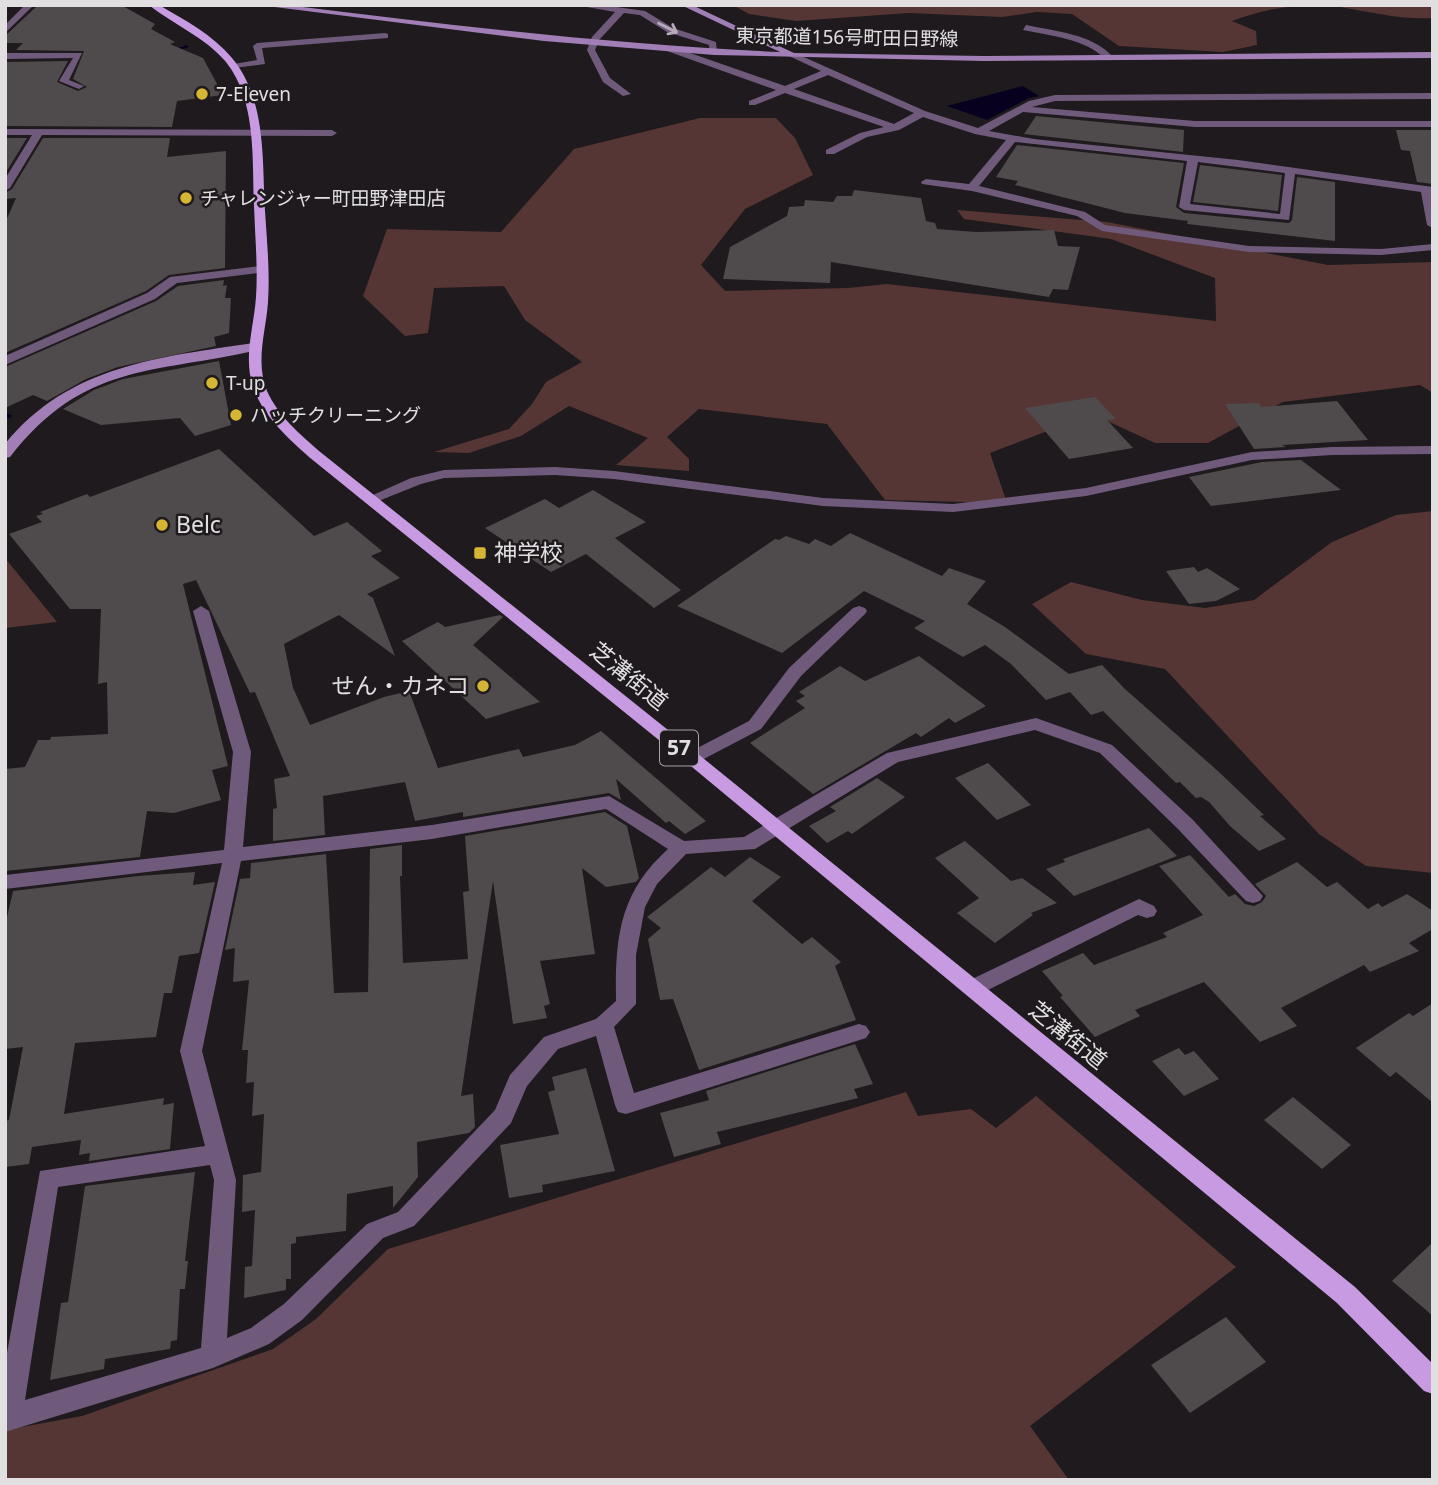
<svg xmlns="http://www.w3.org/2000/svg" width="1438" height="1485" font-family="'Noto Sans','Noto Sans JP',sans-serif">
<rect width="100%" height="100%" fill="#1e1a1d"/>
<path fill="#553634" d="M 733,5 L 1433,5 L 1433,18 C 1401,20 1371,12 1340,7 C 1304,2 1266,8 1232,21 L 1256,31 L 1257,45 L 1223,52 L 1119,46 L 1072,14 L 1037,12 L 1002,17 L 909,13 L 796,21 L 749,14 Z
M 700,118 L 776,118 L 795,138 L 813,175 L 745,209 L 701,265 L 725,291 L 848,288 L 887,284 L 1216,321 L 1215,278 L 1111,239 L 964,219 L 957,210 L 1107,222 L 1328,265 L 1433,262 L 1433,393 L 1420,385 L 1283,402 L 1208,443 L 1155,443 L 1092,414 L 990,453 L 1007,503 L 885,500 L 827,424 L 699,409 L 667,437 L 689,459 L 689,471 L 616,465 L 648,438 L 569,406 L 521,436 L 469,453 L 434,452 L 509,429 L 532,404 L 546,382 L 582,362 L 525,320 L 504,286 L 434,288 L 428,333 L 405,336 L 363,296 L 387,229 L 501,232 L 574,149 Z
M 1433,511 L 1433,873 L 1366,866 L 1319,834 L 1165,669 L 1086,654 L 1032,604 L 1071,582 L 1142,600 L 1205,608 L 1254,600 L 1332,542 L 1396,515 Z
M 5,558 L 57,622 L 5,628 Z
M 906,1092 L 918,1116 L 971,1109 L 996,1128 L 1036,1096 L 1236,1267 L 1030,1426 L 1069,1480 L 5,1480 L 5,1430 L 82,1416 L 273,1349 L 316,1319 L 388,1249 Z"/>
<path fill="#07001e" d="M 1023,86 L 1039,96 L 1029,98 L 987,120 L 947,106 Z"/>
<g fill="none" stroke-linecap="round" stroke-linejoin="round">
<path fill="#07001e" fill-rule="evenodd" d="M 187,45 L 189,47 L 168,53 L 166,52 Z
M 5,413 L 11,415 L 12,416 L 9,418 L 5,417 Z"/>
</g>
<path fill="#4f4a4c" d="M 47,5 L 121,5 L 155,24 L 151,29 L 175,42 L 170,44 L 203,58 L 223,95 L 177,101 L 172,127 L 5,126 L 5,62 L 68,61 L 57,82 L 78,91 L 87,87 L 73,79 L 84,51 L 16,50 L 23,43 L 5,43 L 5,36 L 36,7 Z
M 1036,116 L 1184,130 L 1183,152 L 1024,134 Z
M 1396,130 L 1433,130 L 1433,184 L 1417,182 L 1410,151 L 1401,150 Z
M 5,138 L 27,138 L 5,174 Z
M 43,138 L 170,138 L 167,157 L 226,151 L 225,268 L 169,275 L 146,291 L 5,353 L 5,223 L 16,198 L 5,199 L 5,193 L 12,189 Z
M 1017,145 L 1184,163 L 1176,207 L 1184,213 L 1289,223 L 1292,220 L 1297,177 L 1335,182 L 1335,241 L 1187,224 L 1188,221 L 1125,213 L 1015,185 L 1018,181 L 996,177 Z
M 1200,165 L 1282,175 L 1278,211 L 1193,202 Z
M 854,190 L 921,198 L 926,221 L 935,223 L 937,229 L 976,232 L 1054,230 L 1058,246 L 1080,247 L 1068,290 L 1053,289 L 1049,297 L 831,262 L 830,283 L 723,279 L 730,247 L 787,216 L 789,207 L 804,206 L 805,200 L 833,202 L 837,196 L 852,196 Z
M 224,280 L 223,286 L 227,285 L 225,298 L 231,298 L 229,333 L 214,337 L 216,346 L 118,367 L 86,379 L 47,401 L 33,395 L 5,408 L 5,367 L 156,301 L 178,286 Z
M 219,361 L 231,425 L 195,436 L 180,418 L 101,425 L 63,409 L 94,390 L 123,379 Z
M 1095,397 L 1116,419 L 1107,420 L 1133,448 L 1069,459 L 1025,408 Z
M 1337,401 L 1368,440 L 1282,445 L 1286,447 L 1254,449 L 1225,404 L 1259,403 L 1261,407 Z
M 219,449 L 314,536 L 347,522 L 382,551 L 371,556 L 400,578 L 367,594 L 373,598 L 395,656 L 339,615 L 284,644 L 293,688 L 310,725 L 384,697 L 409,691 L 438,768 L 519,749 L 523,757 L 575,745 L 601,731 L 706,821 L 685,834 L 669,821 L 666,823 L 616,779 L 621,800 L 609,793 L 463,817 L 463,812 L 415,821 L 405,782 L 323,796 L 325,835 L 273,841 L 273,809 L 277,808 L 274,779 L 290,776 L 255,692 L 250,693 L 196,580 L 183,584 L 228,766 L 212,770 L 221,800 L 174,813 L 147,811 L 140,857 L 5,871 L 5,769 L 25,767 L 38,740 L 50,740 L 51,737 L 108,734 L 107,682 L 98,684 L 101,609 L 70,609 L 9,534 L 42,522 L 36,516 L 43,514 L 40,512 L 87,494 L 90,497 Z
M 1301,460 L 1341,490 L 1211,506 L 1189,477 L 1262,462 Z
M 593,490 L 646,522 L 615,538 L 681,590 L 654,608 L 586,554 L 551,572 L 485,528 L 545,499 L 559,508 Z
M 850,533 L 942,576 L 949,568 L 986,581 L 967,604 L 1005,627 L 1069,674 L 1102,665 L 1125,689 L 1219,772 L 1264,815 L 1260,816 L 1286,839 L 1259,851 L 1230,826 L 1209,802 L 1201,797 L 1196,798 L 1180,782 L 1176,783 L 1103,711 L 1091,715 L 1070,692 L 1046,700 L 1011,664 L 985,645 L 963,657 L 914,628 L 925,621 L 864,591 L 782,653 L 677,606 L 775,539 L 779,540 L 786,536 L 809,544 L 815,539 L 831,546 Z
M 1194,567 L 1198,572 L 1207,568 L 1240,589 L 1216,601 L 1189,604 L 1166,571 Z
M 500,615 L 503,617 L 473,645 L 540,702 L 486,719 L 402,641 L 438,622 L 445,627 Z
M 919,656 L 986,706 L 955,723 L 949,718 L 921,737 L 916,733 L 813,794 L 750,743 L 805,708 L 796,701 L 805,696 L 799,692 L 840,666 L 865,681 Z
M 988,763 L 1031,805 L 997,820 L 955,778 Z
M 877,778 L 905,797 L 852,834 L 848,831 L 827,843 L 809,826 L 836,811 L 830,807 Z
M 605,812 L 627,826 L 639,878 L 636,882 L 606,887 L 582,868 L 595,954 L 540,961 L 550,1004 L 544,1006 L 547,1018 L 513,1024 L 493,881 L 461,1096 L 473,1094 L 475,1127 L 469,1133 L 417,1142 L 418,1177 L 393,1208 L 393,1186 L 347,1194 L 346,1231 L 296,1237 L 296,1243 L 291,1244 L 291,1279 L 286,1279 L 286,1290 L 244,1298 L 245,1267 L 252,1266 L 255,1210 L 242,1212 L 243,1175 L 261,1172 L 264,1114 L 252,1116 L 254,1082 L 246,1083 L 248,1050 L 242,1050 L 249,980 L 233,982 L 235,948 L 225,950 L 240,879 L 250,878 L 251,863 L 326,854 L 334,993 L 368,992 L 370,849 L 402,845 L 402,876 L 400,876 L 403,963 L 468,959 L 463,892 L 469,891 L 465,836 Z
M 1149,828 L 1177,856 L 1074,896 L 1046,869 L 1065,862 L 1063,859 Z
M 965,841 L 1011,881 L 1022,878 L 1057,903 L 1031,913 L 1033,915 L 995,943 L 957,913 L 979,898 L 935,858 Z
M 1190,855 L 1229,897 L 1235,894 L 1245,904 L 1254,906 L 1262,902 L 1266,896 L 1255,884 L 1297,862 L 1327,887 L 1337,882 L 1368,909 L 1378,903 L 1382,907 L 1407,894 L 1433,911 L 1433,929 L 1409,943 L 1419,951 L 1370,972 L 1364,965 L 1281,1008 L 1297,1026 L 1260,1042 L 1204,982 L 1135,1010 L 1140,1016 L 1095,1037 L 1060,997 L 1063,996 L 1042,971 L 1083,953 L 1094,965 L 1167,937 L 1163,933 L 1203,915 L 1159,866 Z
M 750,857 L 781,877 L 752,901 L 802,944 L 812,937 L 841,962 L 835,966 L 856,1020 L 699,1070 L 673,999 L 660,1000 L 648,939 L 661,928 L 647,917 L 711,867 L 725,877 Z
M 195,872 L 193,885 L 215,882 L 199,953 L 179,956 L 172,993 L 164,993 L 156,1037 L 75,1043 L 64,1114 L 164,1098 L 163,1105 L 174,1103 L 170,1149 L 89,1161 L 90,1153 L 79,1155 L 81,1140 L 32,1147 L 29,1164 L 5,1167 L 5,1121 L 9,1120 L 23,1047 L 5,1049 L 5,926 L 13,891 L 138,876 Z
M 1433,1003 L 1433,1103 L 1396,1072 L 1390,1077 L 1356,1048 L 1409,1013 L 1413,1016 Z
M 855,1044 L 873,1084 L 854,1089 L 858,1098 L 717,1132 L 721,1144 L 674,1157 L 660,1113 L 709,1100 L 706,1091 Z
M 1179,1048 L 1185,1055 L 1194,1051 L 1219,1079 L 1184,1096 L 1152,1061 Z
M 586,1068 L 615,1171 L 542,1185 L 543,1192 L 509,1198 L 500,1145 L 559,1134 L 548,1092 L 555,1090 L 552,1077 Z
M 1293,1097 L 1351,1145 L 1322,1169 L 1264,1120 Z
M 195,1172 L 185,1261 L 188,1261 L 185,1289 L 180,1289 L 177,1340 L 171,1341 L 170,1349 L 105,1359 L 104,1369 L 50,1380 L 61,1303 L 68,1302 L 85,1186 Z
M 1433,1242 L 1433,1316 L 1392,1281 Z
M 1226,1317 L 1266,1362 L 1190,1413 L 1151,1365 Z"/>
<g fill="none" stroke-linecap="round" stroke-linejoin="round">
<path fill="#705a7c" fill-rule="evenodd" d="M 25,5 L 34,5 L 5,33 L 5,25 Z
M 576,5 L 602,5 L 645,11 L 673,28 L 716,42 L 717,52 L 710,54 L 709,45 L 667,32 L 640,15 L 624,13 L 599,40 L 595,50 L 610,78 L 631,94 L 623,96 L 603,82 L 587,50 L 592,37 L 615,12 Z
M 1026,25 C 1054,31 1093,34 1113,57 L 1105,59 C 1085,38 1050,36 1023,30 Z
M 385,33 L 388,34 L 388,38 L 262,48 L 265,64 L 233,68 L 228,65 L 257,60 L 253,46 L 257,43 Z
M 670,46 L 785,86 L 821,71 L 789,56 L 797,54 L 925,111 L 978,128 L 1029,101 L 1055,95 L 1433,93 L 1433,99 L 1055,101 L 1032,107 L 1195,121 L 1433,121 L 1433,127 L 1195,127 L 1023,112 L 989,131 L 1034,139 L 1238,160 L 1433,187 L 1433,228 L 1427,225 L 1421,192 L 1295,174 L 1289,220 L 1184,210 L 1179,207 L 1187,161 L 1015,142 L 979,186 L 1085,212 L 1105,225 L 1249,246 L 1381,249 L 1433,244 L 1433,250 L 1381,255 L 1249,252 L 1102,231 L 1077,216 L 972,191 L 922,184 L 921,182 L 926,179 L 969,184 L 1006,140 L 975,134 L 923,117 L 899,130 L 867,137 L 834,154 L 826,154 L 826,150 L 860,133 L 884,127 L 785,93 L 755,105 L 749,105 L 749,101 L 776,90 L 667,51 L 666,49 ZM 828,75 L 914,113 L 894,124 L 794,89 ZM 1198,162 L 1285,173 L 1280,214 L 1190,204 Z
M 5,53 L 82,53 L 69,80 L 84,86 L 79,89 L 59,81 L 73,58 L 5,59 Z
M 5,129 L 332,130 L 337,133 L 332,136 L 42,135 L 10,188 L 5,191 L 5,179 L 32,135 L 5,135 Z
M 261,266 L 265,268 L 265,272 L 177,283 L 155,299 L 5,365 L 5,356 L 147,293 L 170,277 Z
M 1433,446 L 1433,454 L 1332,455 L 1252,460 L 1086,496 L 953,512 L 823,506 L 614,479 L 555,475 L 444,478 L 421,484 L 376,502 L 371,503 L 364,499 L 411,478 L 444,470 L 555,467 L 614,471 L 823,498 L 953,504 L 1086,488 L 1252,452 L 1332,447 Z
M 201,606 L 209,611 L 251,752 L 243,847 L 432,825 L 609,796 L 684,841 L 744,837 L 887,753 L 1036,718 L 1112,745 L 1192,819 L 1263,896 L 1260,901 L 1253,903 L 1246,901 L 1178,829 L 1100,753 L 1035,730 L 898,762 L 755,849 L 686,854 L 657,884 L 645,907 L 636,955 L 636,1004 L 614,1027 L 634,1093 L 859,1024 L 866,1026 L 870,1032 L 866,1038 L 626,1114 L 618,1112 L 615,1105 L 596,1036 L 558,1049 L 527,1086 L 511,1123 L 414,1226 L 383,1238 L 302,1320 L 269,1344 L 213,1368 L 5,1432 L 5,1364 L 40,1171 L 205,1146 L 180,1051 L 222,863 L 5,889 L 5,875 L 224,850 L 233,752 L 193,611 ZM 606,809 L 668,849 C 619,893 615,938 616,1001 L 596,1019 L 544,1037 L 510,1075 L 495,1110 L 398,1212 L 367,1224 L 284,1304 L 251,1328 L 227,1338 L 236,1180 L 202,1051 L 241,861 L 432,839 ZM 210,1165 L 214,1180 L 201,1348 L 25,1400 L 58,1187 Z
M 859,606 L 865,608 L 867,611 L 865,614 L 801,676 L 761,729 L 698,762 L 686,762 L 683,758 L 686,754 L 749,721 L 789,668 L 853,608 Z
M 1139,899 L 1154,906 L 1157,911 L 1154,916 L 1147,918 L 1138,915 L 980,994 L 973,996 L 966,994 L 963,988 L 966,982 Z"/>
<path fill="#a17eb5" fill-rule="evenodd" d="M 259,5 L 286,5 C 450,25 615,45 780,52 L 681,5 L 692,5 L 794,53 L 984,56 L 1433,52 L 1433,58 L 984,61 L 714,55 L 544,41 Z
M 254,343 L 258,344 L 258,350 C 153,374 84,362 10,457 L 5,458 L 5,444 C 69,365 160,357 254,343 Z"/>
<path fill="#c79ae1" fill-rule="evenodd" d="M 149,5 L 159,5 C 185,20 213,35 232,58 C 267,100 262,161 265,211 C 267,241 270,272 268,302 C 266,332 255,361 267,391 C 278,416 300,434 319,451 L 698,754 L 1355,1287 L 1433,1364 L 1433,1394 L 1424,1391 L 1337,1303 L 686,762 L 309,457 C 287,437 263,416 253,387 C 243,357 254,327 256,297 C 258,267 255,237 254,206 C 252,160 257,101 226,62 C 205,37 174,25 149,5 Z"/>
</g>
<defs><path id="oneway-shaft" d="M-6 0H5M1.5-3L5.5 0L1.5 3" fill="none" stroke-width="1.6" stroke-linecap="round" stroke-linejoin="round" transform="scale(1.75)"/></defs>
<use stroke="#b4aab9" href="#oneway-shaft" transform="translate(668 28) rotate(27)"/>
<g fill="#d6b534" stroke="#1e1a1d" stroke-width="2.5">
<circle cx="202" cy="94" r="7"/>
<circle cx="186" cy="198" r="7"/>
<circle cx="212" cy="383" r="7"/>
<circle cx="236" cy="415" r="7"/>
<circle cx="162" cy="525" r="7"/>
<rect x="473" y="546" width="14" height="14" rx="3.5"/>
<circle cx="483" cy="686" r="7"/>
</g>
<g text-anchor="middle" stroke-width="5" stroke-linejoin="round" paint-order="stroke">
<g font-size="19" fill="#e2dfe1" stroke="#1e1a1d">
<text transform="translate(847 37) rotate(1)" y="7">東京都道156号町田日野線</text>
</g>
<g font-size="19" fill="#e2dfe1" stroke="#1e1a1d" text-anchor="start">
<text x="216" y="101">7-Eleven</text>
<text x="200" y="205">チャレンジャー町田野津田店</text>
<text x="226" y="390">T-up</text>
<text x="250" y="422">ハッチクリーニング</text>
</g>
<rect fill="#1e1a1d" stroke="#a7a4a6" stroke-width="2" x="660" y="730.5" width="38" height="35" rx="5"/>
<g font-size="21" font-weight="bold" fill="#e2dfe1">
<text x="679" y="755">57</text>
</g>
<g font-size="23" fill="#e2dfe1" stroke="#1e1a1d" text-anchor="start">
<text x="176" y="533">Belc</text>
<text x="494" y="561">神学校</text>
<text x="469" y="694" text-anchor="end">せん・カネコ</text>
</g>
<g font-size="23" fill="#e2dfe1" stroke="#1e1a1d">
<text transform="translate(629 676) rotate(39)" y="8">芝溝街道</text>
<text transform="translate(1068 1035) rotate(39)" y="8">芝溝街道</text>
</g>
</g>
<rect width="1438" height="1485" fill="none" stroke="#e2dfe1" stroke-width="14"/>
</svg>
